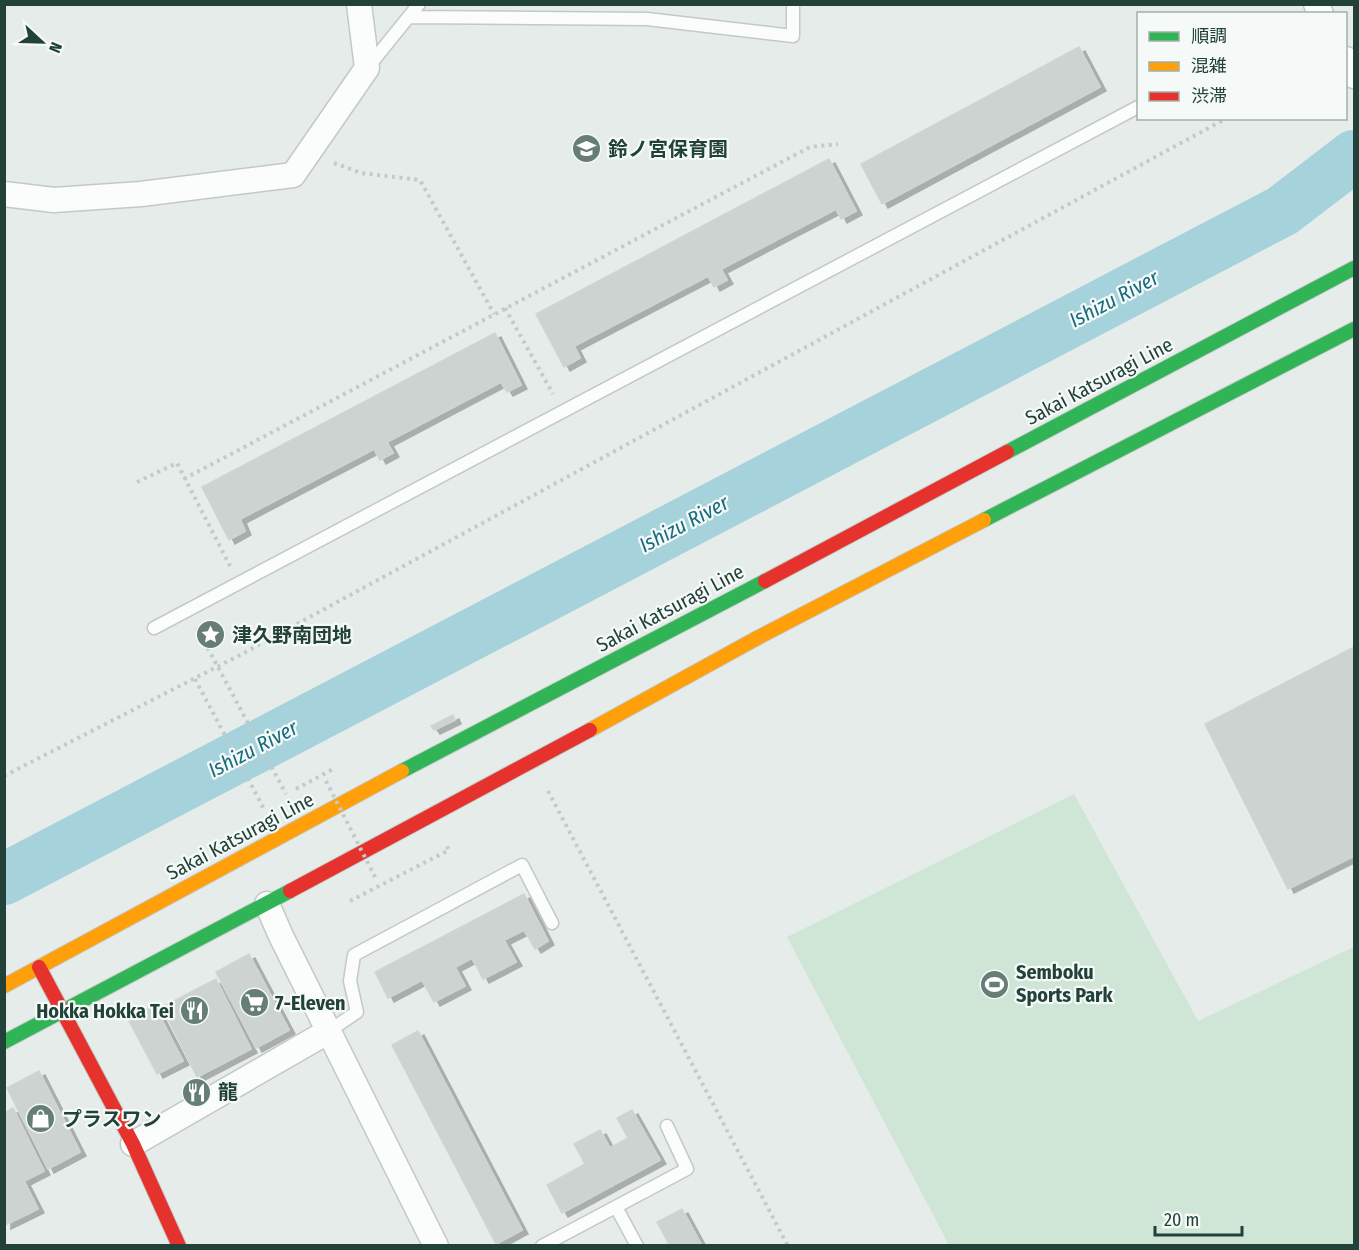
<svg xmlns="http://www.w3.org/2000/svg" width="1359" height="1250" font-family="'Fira Sans Condensed','Noto Sans JP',sans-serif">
<defs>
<filter id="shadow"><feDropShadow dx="6" dy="4" stdDeviation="0" flood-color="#0004"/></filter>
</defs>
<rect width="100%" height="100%" fill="#e6ece9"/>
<path fill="#cfe5d6" d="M 1074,794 L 1198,1021 L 1354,947 L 1354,1245 L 949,1245 L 787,937 Z"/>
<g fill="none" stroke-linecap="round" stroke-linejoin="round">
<path stroke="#a6d2db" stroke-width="52" d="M 4,879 L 1282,211 L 1354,156"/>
</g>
<path fill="#cdd3d1" stroke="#cfd5d2" stroke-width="1.5" filter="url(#shadow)" d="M 1079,47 L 1100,87 L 882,204 L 861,164 Z
M 829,159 L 856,211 L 841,219 L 836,209 L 721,269 L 727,280 L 714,287 L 708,276 L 574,346 L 580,358 L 564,367 L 536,314 Z
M 495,333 L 521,385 L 507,392 L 501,382 L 387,442 L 393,453 L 380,460 L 374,449 L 240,519 L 245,531 L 229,540 L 202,487 Z
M 1354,647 L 1354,856 L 1288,889 L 1205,724 Z
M 453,715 L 455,720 L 434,730 L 431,726 Z
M 524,894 L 548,941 L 535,949 L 524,930 L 504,940 L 516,962 L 483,979 L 472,958 L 455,967 L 465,986 L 434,1002 L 422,980 L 388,998 L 375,972 Z
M 249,954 L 289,1030 L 256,1048 L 216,972 Z
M 216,979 L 251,1049 L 197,1077 L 162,1007 Z
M 154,1005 L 183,1061 L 157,1074 L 128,1019 Z
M 418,1031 L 522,1230 L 496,1244 L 392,1045 Z
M 39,1071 L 80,1152 L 48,1169 L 7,1088 Z
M 13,1108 L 44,1171 L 24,1181 L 38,1209 L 5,1225 L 4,1113 Z
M 632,1110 L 660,1160 L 562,1213 L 547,1185 L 585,1164 L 574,1144 L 600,1130 L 610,1148 L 628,1138 L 617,1118 Z
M 682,1209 L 702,1246 L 670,1246 L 657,1222 Z"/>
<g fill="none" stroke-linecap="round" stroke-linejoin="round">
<defs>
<path id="lane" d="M 410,17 L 647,19 L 793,36 L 793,4
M 369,66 L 419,4
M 154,628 L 1138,107
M 329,1031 L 357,1012 L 350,981 L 354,955 L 522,865 L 552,923
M 616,1207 L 637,1246
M 542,1246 L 687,1169 L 667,1126"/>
<path id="street" d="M 1316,4 L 1321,14
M 1346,59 L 1354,76
M 4,194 L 54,200 L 141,194 L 293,175 L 367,68 L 359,4
M 267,904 L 281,936 L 436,1246
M 133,1144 L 329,1031"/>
<path id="fast" d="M 1007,452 L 1354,268
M 984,520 L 1354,329
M 402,771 L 765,581
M 4,1042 L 290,891"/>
<path id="slow" d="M 590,730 L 759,637 L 984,520
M 4,986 L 402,771"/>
<path id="jam" d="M 765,581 L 1007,452
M 290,891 L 590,730
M 39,967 L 133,1144 L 179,1246"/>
</defs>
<use href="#lane" stroke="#c3c9c6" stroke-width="15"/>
<use href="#street" stroke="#c3c9c6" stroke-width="27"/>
<use href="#fast" stroke="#c2c9c6" stroke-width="16"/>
<use href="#slow" stroke="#c2c9c6" stroke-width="16"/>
<use href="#jam" stroke="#c2c9c6" stroke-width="16"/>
<path stroke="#c2cbc9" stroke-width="4" stroke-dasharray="3 4.5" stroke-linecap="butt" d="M 334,163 L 361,173 L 420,180 L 494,314
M 505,308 L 553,394
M 184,479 L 810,147 L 838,144
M 137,482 L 177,463 L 230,566
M 197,628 L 286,794
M 195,679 L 265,811
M 4,776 L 240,655 L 1227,118
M 296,789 L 335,768
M 548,791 L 788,1246
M 350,901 L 449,850 L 445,843"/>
<use href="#lane" stroke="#fbfcfc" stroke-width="12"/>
<use href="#street" stroke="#fbfcfc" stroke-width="24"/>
<use href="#fast" stroke="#30b455" stroke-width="14"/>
<use href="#slow" stroke="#ff9f0a" stroke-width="14"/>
<use href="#jam" stroke="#e5322d" stroke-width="14"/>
<path stroke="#c2cbc9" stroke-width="4" stroke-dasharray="3 4.5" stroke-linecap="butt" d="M 326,781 L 376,879"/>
</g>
<defs>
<symbol id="school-disc" viewBox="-11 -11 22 22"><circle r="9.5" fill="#677d77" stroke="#f5faf8"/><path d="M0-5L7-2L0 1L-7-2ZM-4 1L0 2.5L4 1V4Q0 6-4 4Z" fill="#fff"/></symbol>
<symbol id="sight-disc" viewBox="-11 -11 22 22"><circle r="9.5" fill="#677d77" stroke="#f5faf8"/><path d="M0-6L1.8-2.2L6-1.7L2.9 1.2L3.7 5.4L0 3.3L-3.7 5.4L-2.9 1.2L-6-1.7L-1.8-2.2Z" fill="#fff"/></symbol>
<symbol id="stadium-disc" viewBox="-11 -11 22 22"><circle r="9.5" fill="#677d77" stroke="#f5faf8"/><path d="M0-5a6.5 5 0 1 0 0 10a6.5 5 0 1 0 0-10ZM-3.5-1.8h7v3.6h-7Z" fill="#fff"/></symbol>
<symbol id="supermarket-disc" viewBox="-11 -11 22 22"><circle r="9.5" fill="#677d77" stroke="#f5faf8"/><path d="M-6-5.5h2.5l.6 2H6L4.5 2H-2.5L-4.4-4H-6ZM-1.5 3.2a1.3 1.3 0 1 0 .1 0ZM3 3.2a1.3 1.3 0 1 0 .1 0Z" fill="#fff"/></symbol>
<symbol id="restaurant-disc" viewBox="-11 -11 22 22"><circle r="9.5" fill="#677d77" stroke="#f5faf8"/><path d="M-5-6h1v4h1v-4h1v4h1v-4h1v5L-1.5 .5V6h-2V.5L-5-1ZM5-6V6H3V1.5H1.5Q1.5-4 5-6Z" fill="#fff"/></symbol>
<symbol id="shop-disc" viewBox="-11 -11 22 22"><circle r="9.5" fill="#677d77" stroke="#f5faf8"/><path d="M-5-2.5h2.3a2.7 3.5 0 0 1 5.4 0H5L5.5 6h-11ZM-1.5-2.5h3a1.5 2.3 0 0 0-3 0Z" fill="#fff"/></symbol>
</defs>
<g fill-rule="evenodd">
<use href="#school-disc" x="570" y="132" width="33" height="33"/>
<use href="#sight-disc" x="194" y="618" width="33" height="33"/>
<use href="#stadium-disc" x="978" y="968" width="33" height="33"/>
<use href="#supermarket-disc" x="238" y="986" width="33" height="33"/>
<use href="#restaurant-disc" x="178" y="994" width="33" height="33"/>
<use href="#restaurant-disc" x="180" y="1076" width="33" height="33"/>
<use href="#shop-disc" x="24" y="1102" width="33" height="33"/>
</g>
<g text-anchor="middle" stroke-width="4.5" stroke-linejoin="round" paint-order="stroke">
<g font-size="20" font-weight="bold" fill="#224139" stroke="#f5faf8" text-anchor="start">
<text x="608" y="156">鈴ノ宮保育園</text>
<text x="232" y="642">津久野南団地</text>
<text x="1016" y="979">Semboku<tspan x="1016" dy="23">Sports Park</tspan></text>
<text x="275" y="1010">7-Eleven</text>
<text x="174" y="1018" text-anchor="end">Hokka Hokka Tei</text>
<text x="218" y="1099">龍</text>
<text x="62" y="1126">プラスワン</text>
</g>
<g font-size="20" fill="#224139" stroke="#f5faf8">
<text transform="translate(1099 381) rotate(-28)" y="7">Sakai Katsuragi Line</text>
<text transform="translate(670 608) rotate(-28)" y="7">Sakai Katsuragi Line</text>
<text transform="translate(240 836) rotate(-28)" y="7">Sakai Katsuragi Line</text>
</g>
<g font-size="21" font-style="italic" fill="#196c80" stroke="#f5faf8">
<text transform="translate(1114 299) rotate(-28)" y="7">Ishizu River</text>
<text transform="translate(684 524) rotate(-28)" y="7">Ishizu River</text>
<text transform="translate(253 749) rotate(-28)" y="7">Ishizu River</text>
</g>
</g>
<rect width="1359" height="1250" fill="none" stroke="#224139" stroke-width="12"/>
<rect x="1137" y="12" width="210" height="108" fill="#f5faf8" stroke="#a1b0ac" stroke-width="1.5"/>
<rect x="1149" y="32" width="30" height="9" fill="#30b455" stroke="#a1b0ac" stroke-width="1.5"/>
<text x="1191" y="42" font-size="18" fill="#224139">順調</text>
<rect x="1149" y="62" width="30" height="9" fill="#ff9f0a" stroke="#a1b0ac" stroke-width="1.5"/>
<text x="1191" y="72" font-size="18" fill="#224139">混雑</text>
<rect x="1149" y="92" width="30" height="9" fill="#e5322d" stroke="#a1b0ac" stroke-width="1.5"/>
<text x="1191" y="102" font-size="18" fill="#224139">渋滞</text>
<g transform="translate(42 42) rotate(112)" stroke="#f5faf8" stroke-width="4.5" paint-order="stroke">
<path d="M0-4.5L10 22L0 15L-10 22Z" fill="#224139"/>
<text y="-9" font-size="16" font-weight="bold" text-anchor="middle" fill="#224139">N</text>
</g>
<path d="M1155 1226v9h87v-9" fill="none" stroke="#224139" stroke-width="3"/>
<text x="1164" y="1226" font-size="18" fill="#224139" stroke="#f5faf8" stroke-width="4.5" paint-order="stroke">20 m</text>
</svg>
